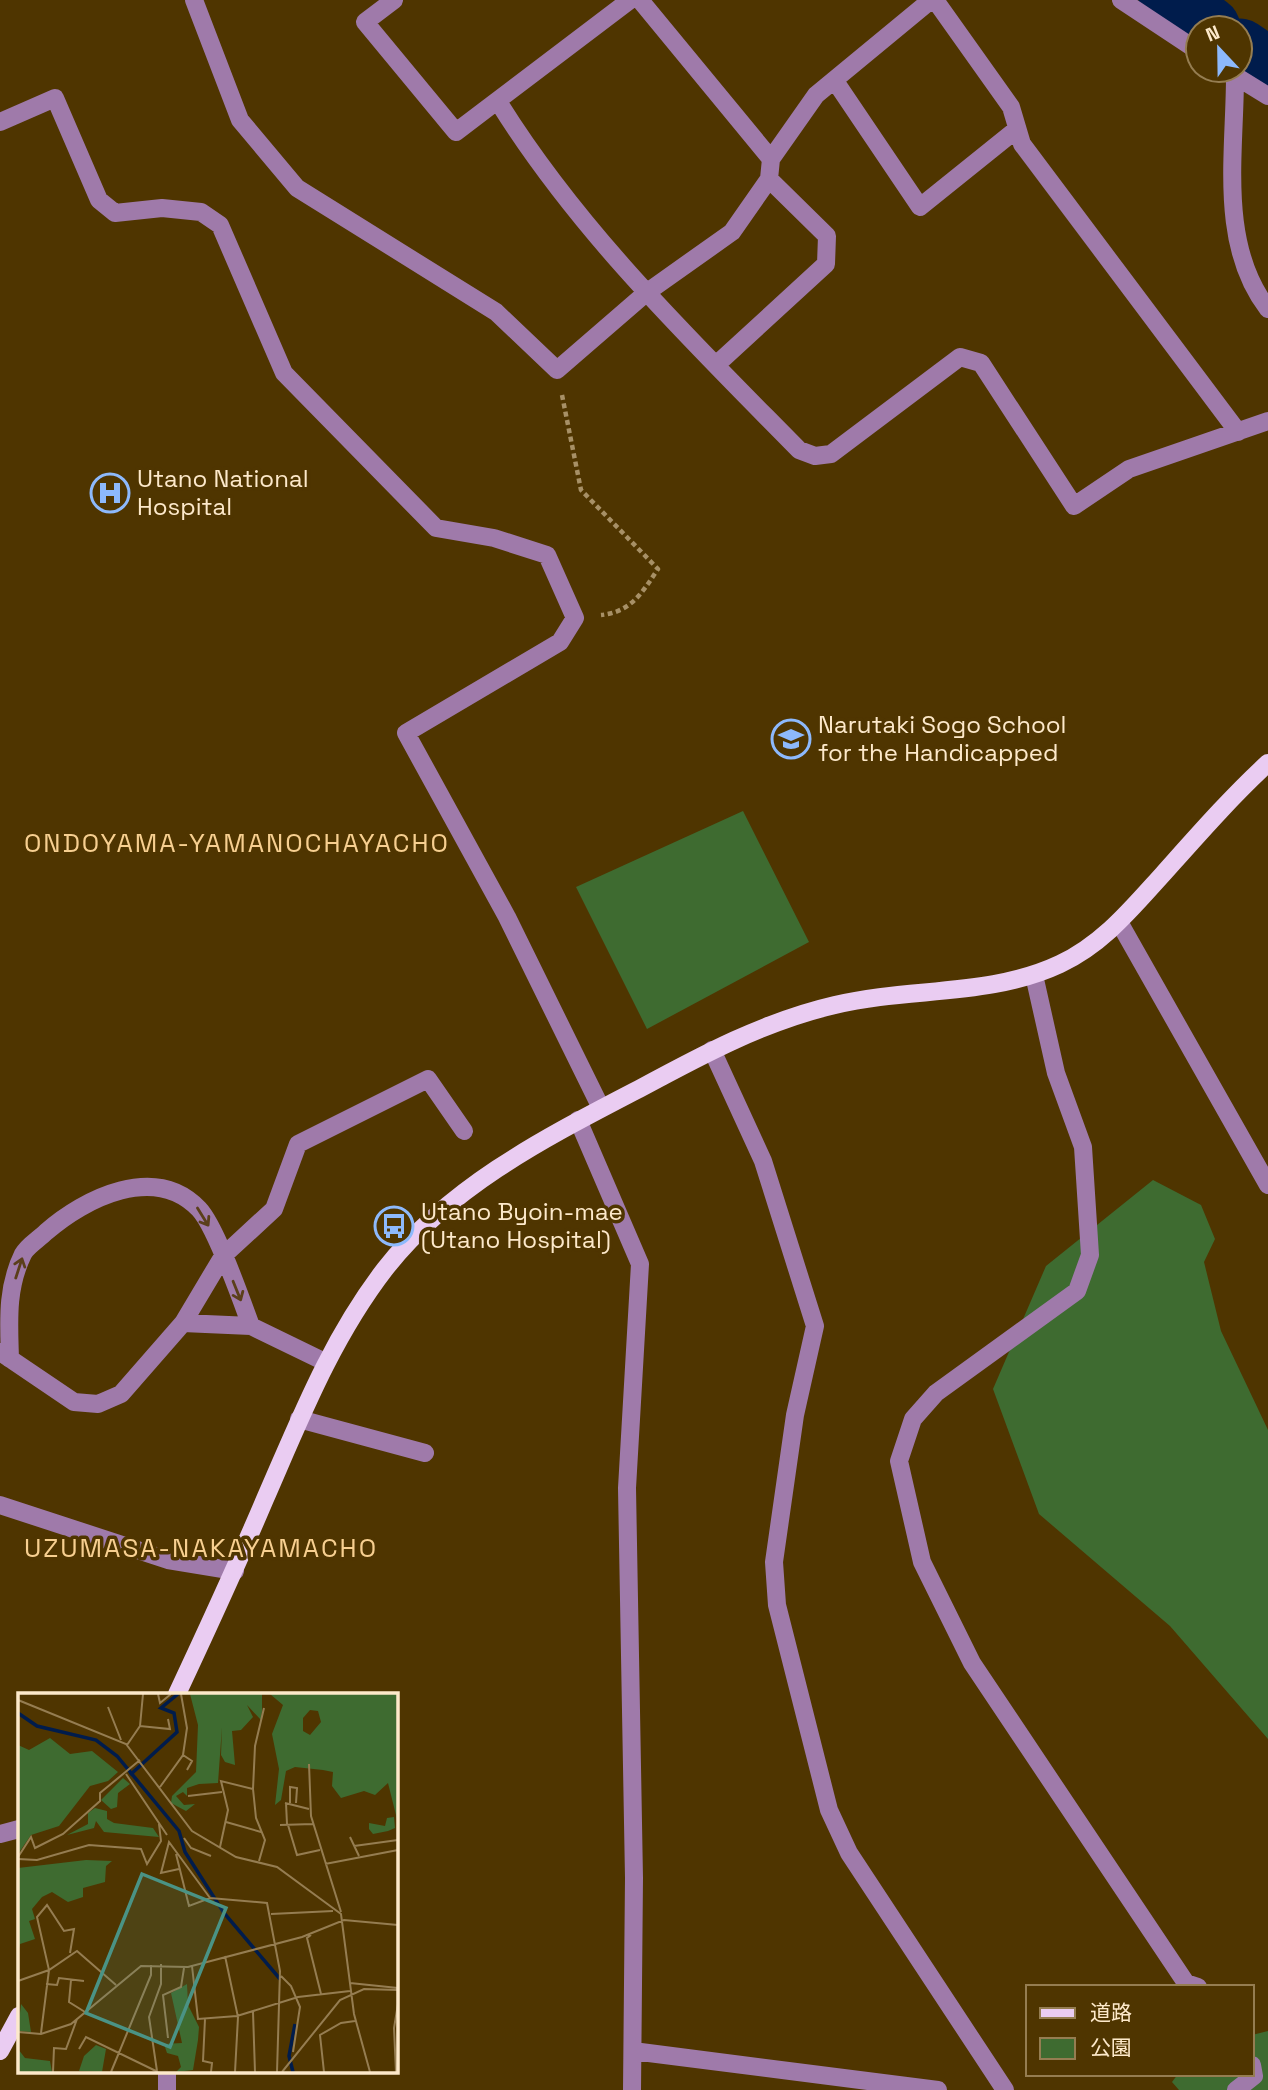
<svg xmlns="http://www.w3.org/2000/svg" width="1268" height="2090" font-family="'Space Grotesk','Noto Sans JP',sans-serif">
<rect width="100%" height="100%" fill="#4f3500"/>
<path fill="#3e6b30" d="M 743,811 L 809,942 L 647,1029 L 576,887 Z
M 1153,1180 L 1201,1205 L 1215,1239 L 1204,1262 L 1221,1331 L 1268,1430 L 1268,1739 L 1170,1626 L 1039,1514 L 993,1389 L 1046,1266 Z
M 1268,2031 L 1268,2090 L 1179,2090 L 1172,2082 L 1178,2074 L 1252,2074 L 1252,2035 Z"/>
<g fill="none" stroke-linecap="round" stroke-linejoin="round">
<path stroke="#001c4c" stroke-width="63" d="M 1170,0 L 1209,28
M 1240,50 L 1268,69"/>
<path stroke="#a79066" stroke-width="4.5" stroke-dasharray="5 3.5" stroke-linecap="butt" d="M 562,395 L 581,490 L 658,569 C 642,593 631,612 601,615"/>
<path stroke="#9f7aaa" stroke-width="18" d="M 194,0 L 240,120 L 297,188 L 496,312 L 557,370 L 646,293 L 732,232 L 769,179 L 771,159 L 816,95 L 931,0
M 394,0 L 365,22 L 456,132 L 630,0
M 640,0 L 771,159
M 935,0 L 1011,107 L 1022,144 L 1238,432
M 1121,0 L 1198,51
M 1229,72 L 1268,96
M 1235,76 C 1235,154 1218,244 1268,309
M 835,81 L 920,207 L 1017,129
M 499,103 C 580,233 692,341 799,450 L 815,456 L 831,454 L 960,357 L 981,363 L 1074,506 L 1129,469 L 1268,421
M 0,122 L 55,98 L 99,200 L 115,213 L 162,208 L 201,212 L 220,225 L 284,373 L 436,528 L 494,538 L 547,555 L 575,618 L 560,642 L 406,733 L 507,917 L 601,1108
M 716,365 L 826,264 L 827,236 L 769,179
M 1119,922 L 1268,1185
M 1034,975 L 1056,1073 L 1083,1147 L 1090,1255 L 1077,1291 L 936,1393 L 913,1419 L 899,1461 L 922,1562 L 972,1663 L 1186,1983 L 1198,1987
M 712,1050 L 763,1161 L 815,1326 L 795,1415 L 774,1562 L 777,1605 L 829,1810 L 849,1853 L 1005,2090
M 578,1120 L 640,1264 L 627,1488 L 634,1878 L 632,2090
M 183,1323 L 251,1326 L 325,1362
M 0,1352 L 74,1402 L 98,1404 L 121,1394 L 183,1323 L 223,1256 L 274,1209 L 298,1144 L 428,1079 L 464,1131
M 10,1359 C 9,1322 6,1289 23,1254 C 27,1246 39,1239 46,1232 C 85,1198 155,1163 199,1209 C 216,1227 241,1299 251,1326
M 299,1419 L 425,1453
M 0,1505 L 168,1560 L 235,1571
M 0,1834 L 19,1829
M 633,2051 L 938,2090
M 167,2090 L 167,2071
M 1236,2090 L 1254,2076 L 1252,2065"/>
<path stroke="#eaccf2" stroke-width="18" d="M 177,1694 C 207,1630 237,1565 265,1499 C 300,1419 331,1339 385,1269 C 451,1185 547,1137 639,1089 C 702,1055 765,1021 835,1005 C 909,987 990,997 1060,964 C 1103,944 1132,908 1163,874 C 1197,836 1231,797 1268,763
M 0,2051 L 19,2016"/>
</g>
<defs><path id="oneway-shaft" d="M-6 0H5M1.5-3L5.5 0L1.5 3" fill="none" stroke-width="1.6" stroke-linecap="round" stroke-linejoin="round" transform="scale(1.75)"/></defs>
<g stroke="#5b3f1a">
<use href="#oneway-shaft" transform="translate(203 1217) rotate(58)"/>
<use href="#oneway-shaft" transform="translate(19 1268) rotate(-72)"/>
<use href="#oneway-shaft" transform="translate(237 1291) rotate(68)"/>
</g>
<defs>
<symbol id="hospital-ring" viewBox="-11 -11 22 22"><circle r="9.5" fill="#4f3500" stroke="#8db9fc" stroke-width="1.5"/><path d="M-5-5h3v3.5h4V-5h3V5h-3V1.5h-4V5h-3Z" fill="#8db9fc"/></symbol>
<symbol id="school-ring" viewBox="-11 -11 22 22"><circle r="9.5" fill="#4f3500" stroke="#8db9fc" stroke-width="1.5"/><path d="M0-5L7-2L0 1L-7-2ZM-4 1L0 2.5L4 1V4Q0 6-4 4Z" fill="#8db9fc"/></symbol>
<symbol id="bus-ring" viewBox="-11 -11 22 22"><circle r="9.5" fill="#4f3500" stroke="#8db9fc" stroke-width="1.5"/><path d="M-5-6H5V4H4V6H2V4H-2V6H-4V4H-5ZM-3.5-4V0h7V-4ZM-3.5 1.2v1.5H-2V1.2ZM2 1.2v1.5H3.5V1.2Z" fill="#8db9fc"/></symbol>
</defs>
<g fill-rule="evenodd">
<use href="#hospital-ring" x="88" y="471" width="44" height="44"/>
<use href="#school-ring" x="769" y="717" width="44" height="44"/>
<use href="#bus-ring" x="372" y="1204" width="44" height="44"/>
</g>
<g text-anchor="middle" stroke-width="7" stroke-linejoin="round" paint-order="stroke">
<g font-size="24" fill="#fde9ca" stroke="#4f3500" text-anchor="start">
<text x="137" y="487">Utano National<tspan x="137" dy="28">Hospital</tspan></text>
<text x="818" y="733">Narutaki Sogo School<tspan x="818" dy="28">for the Handicapped</tspan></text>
<text x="421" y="1220">Utano Byoin-mae<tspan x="421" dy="28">(Utano Hospital)</tspan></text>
</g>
<g font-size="26" letter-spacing="2" fill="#f7cf90" stroke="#4f3500">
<text x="237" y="852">ONDOYAMA-YAMANOCHAYACHO</text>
<text x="201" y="1557">UZUMASA-NAKAYAMACHO</text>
</g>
</g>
<g transform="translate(18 1693)">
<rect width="380" height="380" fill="#4f3500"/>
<path d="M 172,1 L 244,1 L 244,18 L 243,27 L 229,12 L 235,24 L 223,37 L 214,38 L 217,72 L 207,69 L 203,62 L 204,34 L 200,90 L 181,91 L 169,95 L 169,103 L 165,99 L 158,103 L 166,112 L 177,111 L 168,118 L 153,110 L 154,103 L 178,79 L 180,32 ZM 252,1 L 380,1 L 380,130 L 370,90 L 357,102 L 346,98 L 323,105 L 314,93 L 315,79 L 305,77 L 277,74 L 268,78 L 263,107 L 257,112 L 261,76 L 254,41 L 265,12 ZM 292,17 L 300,18 L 303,29 L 292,42 L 285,38 L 285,25 ZM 32,45 L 52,61 L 74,58 L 100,79 L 90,88 L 72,93 L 41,133 L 13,142 L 0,161 L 0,52 L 11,57 ZM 105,85 L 112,91 L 100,100 L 99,114 L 93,116 L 83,107 ZM 77,115 L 89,118 L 89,126 L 96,130 L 135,135 L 141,144 L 86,139 L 78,128 L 76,135 L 49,142 L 70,131 L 70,120 ZM 376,124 L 377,135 L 370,138 L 355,141 L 351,136 L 351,130 L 367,133 L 369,125 ZM 68,167 L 94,168 L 88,173 L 87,189 L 65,195 L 65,204 L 50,209 L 34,199 L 24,204 L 14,216 L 17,226 L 11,228 L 17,246 L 2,251 L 0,260 L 0,175 ZM 169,291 L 170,312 L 181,334 L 180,347 L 175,377 L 158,379 L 163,374 L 160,363 L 149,360 L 146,351 L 164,350 L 153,300 ZM 3,311 L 10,320 L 13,339 L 0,338 ZM 78,352 L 88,356 L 84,379 L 61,378 L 66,363 ZM 0,356 L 7,365 L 32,368 L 34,379 L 0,379 Z" fill="#3e6b30" fill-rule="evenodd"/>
<path fill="none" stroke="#001c4c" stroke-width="3.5" d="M 0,20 L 19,33 L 78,47 L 99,63 L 161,138 L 167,159 L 206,220 L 262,286M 112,82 L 159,39 L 156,20 L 143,15 L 160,1M 275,379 L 271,363 L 277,331"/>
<path fill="none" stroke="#957d51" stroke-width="2" d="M 140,1 L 142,10 L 153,1M 0,7 L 108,51 L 174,138 L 218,164 L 259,174 L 323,221 L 336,321 L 352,379M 90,14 L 103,47M 122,33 L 125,1M 109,52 L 122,33 L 152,36 L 150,26M 165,62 L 174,68 L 169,77M 291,71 L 293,123 L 323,219M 108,81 L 149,142M 142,94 L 165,62 L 169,35 L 163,1M 235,96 L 237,53 L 246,15M 170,103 L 204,99M 267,110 L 291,116M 268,110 L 269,131M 272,110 L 272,94 L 279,95 L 278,110M 208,129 L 243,139M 262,132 L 295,131M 270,132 L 279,162 L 302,157M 332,144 L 341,163M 166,145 L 173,155 L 193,163M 336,153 L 380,147M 202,154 L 210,117 L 203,88 L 235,96 L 238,125 L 247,147 L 241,168M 158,161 L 171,213 L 192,205 L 249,210 L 262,278 L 259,379M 0,164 L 13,144 L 17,155 L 45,141 L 82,108 L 82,100 L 122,67M 0,166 L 19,167 L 71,152 L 123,156 L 129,171 L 143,148 L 141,131M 307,171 L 380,157M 161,176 L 143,180 L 151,149 L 192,205M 253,221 L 315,218M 293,242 L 289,245 L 303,301M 207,263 L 220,324 L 217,379M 174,273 L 180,326 L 219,323 L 280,304 L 332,298M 263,283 L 273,293 L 282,314 L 275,359M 53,287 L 51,309 L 67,319M 0,288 L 31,277 L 59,258 L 98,292M 332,290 L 380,295M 28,291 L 39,292 L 41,285 L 66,288M 235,319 L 237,379M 187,326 L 185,368 L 194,370 L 193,379M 0,339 L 23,341 L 53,331 L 123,273 L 170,274 L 284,244 L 326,227 L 380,232M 23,340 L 31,277 L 19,224 L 29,212 L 46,238 L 56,236 L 52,260M 150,345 L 145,302 L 163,294 L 166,275M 61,356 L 68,344 L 140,379M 139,378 L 131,324 L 143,291 L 143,271M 35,379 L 36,355 L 48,356 L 59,326M 93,379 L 133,282 L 133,272M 264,379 L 322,307 L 346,296 L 380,297M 306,379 L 302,342 L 323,330 L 337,328M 378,379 L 376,335 L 380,311"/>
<path fill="#4a9385" fill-opacity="0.15" stroke="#4a9385" stroke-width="3.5" d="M 124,181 L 208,215 L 152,354 L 68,320 Z"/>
<rect width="380" height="380" fill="none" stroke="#fde9ca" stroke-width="3.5"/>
</g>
<rect x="1026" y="1985" width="228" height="91" fill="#4f3500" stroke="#957d51" stroke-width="2"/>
<rect x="1040" y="2008" width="35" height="10" fill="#eaccf2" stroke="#957d51" stroke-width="2"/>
<text x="1090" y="2020" font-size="21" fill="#fde9ca">道路</text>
<rect x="1040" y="2038" width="35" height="21" fill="#3e6b30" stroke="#957d51" stroke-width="2"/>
<text x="1090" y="2055" font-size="21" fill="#fde9ca">公園</text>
<g transform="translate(1219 49) rotate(338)"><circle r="33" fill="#4f3500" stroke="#957d51" stroke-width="2"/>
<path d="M0-5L12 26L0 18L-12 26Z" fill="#8db9fc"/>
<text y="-10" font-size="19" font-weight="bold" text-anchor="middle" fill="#fde9ca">N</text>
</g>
</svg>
